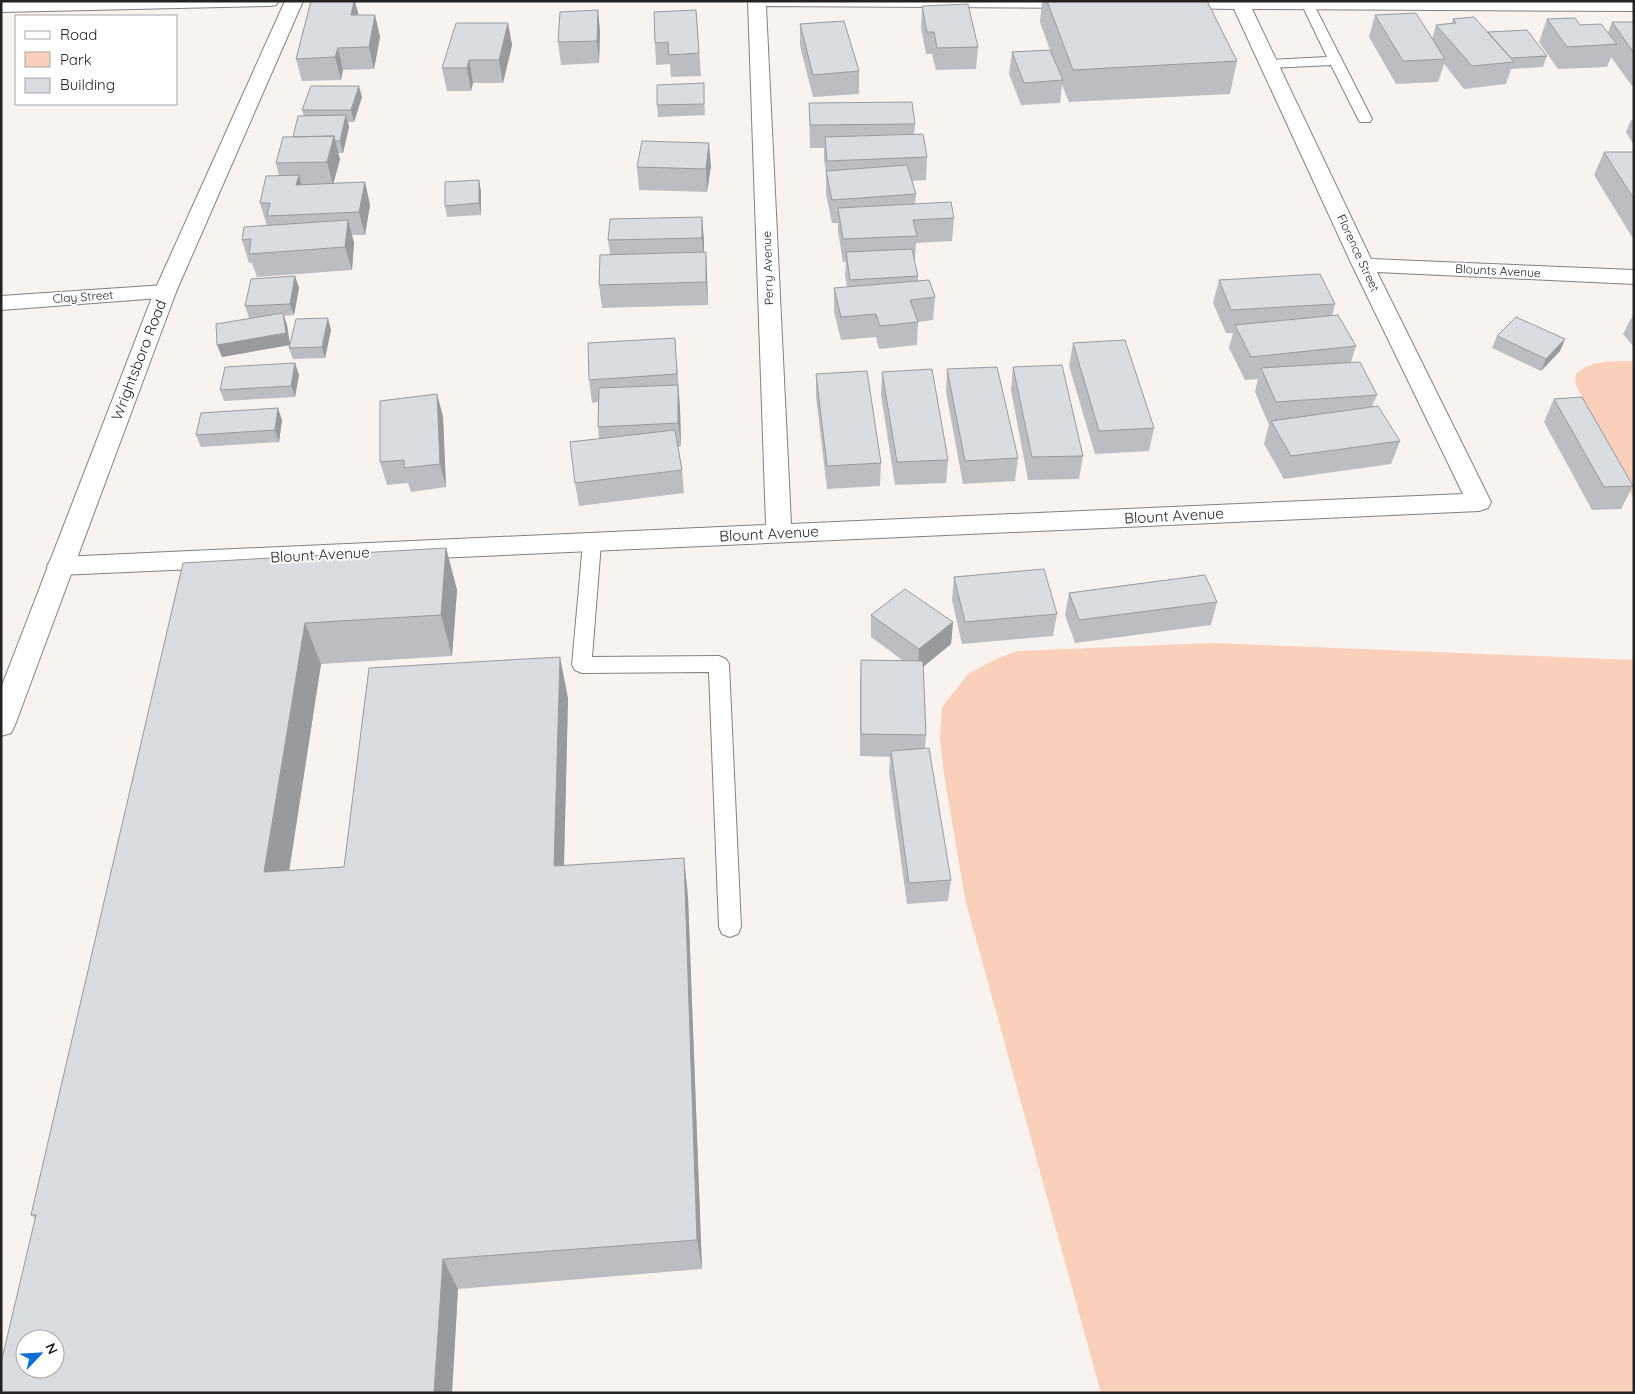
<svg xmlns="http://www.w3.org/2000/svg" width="1635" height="1394" font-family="Quicksand,sans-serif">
<rect width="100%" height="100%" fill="#f9f3f0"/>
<path fill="#fad0ba" d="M 1634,361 L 1634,500 L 1575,383 L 1576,374 C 1592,359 1613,362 1634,361 Z
M 1213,643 L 1634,660 L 1634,1393 L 1101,1393 L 965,899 L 944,775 L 940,739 L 942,707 L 968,674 L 994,660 L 1017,651 Z"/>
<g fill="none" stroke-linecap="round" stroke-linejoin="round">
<defs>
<path id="service" d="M 1302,1 L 1312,1 L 1313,3 L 1372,119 L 1370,122 L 1360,122 L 1358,119 L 1331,65 L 1268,68 L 1261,64 L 1268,60 L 1327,57 L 1301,3 Z
M 592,536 L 599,538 L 601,543 L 592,657 L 719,656 L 726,659 L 729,664 L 741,927 L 738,934 L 730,937 L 722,934 L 719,927 L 709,672 L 582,673 L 575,670 L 572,665 L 583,543 L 585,538 Z"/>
<path id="minor" d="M 279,1 L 276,5 L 270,6 L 1,12 L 1,2 Z
M 748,1 L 1088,1 L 1089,3 L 1086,7 L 1080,8 L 766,6 L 791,524 L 1463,494 L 1352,265 L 1234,9 L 1170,8 L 1164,7 L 1161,3 L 1162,1 L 1634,1 L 1634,11 L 1252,9 L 1371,259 L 1634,270 L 1634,284 L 1377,272 L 1491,502 L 1488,508 L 1479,511 L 60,575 L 51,573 L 47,566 L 51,559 L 60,557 L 766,525 Z
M 165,285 L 173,287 L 176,292 L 173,297 L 1,310 L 1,296 Z"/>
<path id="tertiary" d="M 285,1 L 303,1 L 176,292 L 15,725 L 11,733 L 1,736 L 1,688 L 154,292 Z"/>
</defs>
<use href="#service" stroke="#85807e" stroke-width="2"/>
<use href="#minor" stroke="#85807e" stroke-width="2"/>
<use href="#tertiary" stroke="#85807e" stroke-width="2"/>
<use href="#service" fill="#fff" fill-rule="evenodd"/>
<use href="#minor" fill="#fff" fill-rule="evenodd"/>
<use href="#tertiary" fill="#fff" fill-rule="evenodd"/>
</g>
<path fill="#bbbdc2" d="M 311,1 L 355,1 L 358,15 L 375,15 L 380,37 L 374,69 L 343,70 L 341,80 L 302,81 L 296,59 Z
M 1042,1 L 1207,1 L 1237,61 L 1230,94 L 1069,102 L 1062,85 L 1060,103 L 1021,105 L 1009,74 L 1012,52 L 1050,50 L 1040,22 Z
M 922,6 L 978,47 L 976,69 L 936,70 L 932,54 L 926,54 L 921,28 Z
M 598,10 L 600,32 L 599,63 L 561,65 L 558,42 Z
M 696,10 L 701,76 L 671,77 L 670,64 L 656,65 L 655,43 Z
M 1375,15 L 1432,39 L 1436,25 L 1452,23 L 1453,19 L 1547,56 L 1543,67 L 1511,69 L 1506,84 L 1464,89 L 1444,64 L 1438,82 L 1396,84 L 1369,37 Z
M 1547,19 L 1580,25 L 1608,33 L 1612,22 L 1634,22 L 1634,86 L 1632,86 L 1611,57 L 1607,67 L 1558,69 L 1539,42 Z
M 508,23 L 512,45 L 503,83 L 473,83 L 471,91 L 447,91 L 442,68 Z
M 800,24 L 859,71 L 859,94 L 813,97 L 800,46 Z
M 704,95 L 705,115 L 658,117 L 657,105 Z
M 362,97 L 354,122 L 348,122 L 349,127 L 343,153 L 338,153 L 340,159 L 333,183 L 365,182 L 370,205 L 365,235 L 352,235 L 354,243 L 352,270 L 257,277 L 252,263 L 249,263 L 242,240 L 267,226 L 260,203 L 279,176 L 276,163 L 293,137 L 304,116 L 302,110 Z
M 809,103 L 915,124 L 914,134 L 927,157 L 926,180 L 912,181 L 916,194 L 915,204 L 954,218 L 952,241 L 916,243 L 915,259 L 914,259 L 918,276 L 918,281 L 935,297 L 933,320 L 918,322 L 917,345 L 879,349 L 876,337 L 841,340 L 834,312 L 834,288 L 847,287 L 845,275 L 846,262 L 843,262 L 838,231 L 838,223 L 832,223 L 826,194 L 826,172 L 824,160 L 824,148 L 810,148 Z
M 1631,120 L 1634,120 L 1634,145 L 1626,132 Z
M 1604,152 L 1634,152 L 1634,237 L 1632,237 L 1594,175 Z
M 711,166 L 707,192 L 639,190 L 637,167 Z
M 481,191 L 481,215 L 447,217 L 445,206 Z
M 702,217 L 704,252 L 707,275 L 708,305 L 602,308 L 599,285 L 610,254 L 608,240 Z
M 295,276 L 299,288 L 294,315 L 284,316 L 287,325 L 290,344 L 331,330 L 325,358 L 293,359 L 289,348 L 290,345 L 222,357 L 258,317 L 249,318 L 245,306 Z
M 1219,280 L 1335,304 L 1332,316 L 1356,346 L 1351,362 L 1377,395 L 1372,407 L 1400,441 L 1391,464 L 1284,479 L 1264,444 L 1269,425 L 1255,392 L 1258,379 L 1245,380 L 1229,348 L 1233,333 L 1226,333 L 1213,303 Z
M 1634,313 L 1634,347 L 1623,334 Z
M 1497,336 L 1565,339 L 1560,351 L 1541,371 L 1492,348 Z
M 1073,343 L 1154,428 L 1149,451 L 1095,454 L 1069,366 Z
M 677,361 L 680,408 L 681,446 L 678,447 L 682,470 L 684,493 L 579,506 L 575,483 L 599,439 L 598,427 L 598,402 L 592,403 L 589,380 Z
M 295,363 L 299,375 L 295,397 L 224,401 L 220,390 Z
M 1013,367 L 1083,456 L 1079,479 L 1028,480 L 1011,390 Z
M 947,369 L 1018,458 L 1015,481 L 963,484 L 946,392 Z
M 882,372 L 948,460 L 946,483 L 895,485 L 881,395 Z
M 816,374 L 881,463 L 880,486 L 827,489 L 816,397 Z
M 437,394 L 443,417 L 446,487 L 411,492 L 408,483 L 387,485 L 380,462 Z
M 1554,399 L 1633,486 L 1621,509 L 1592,510 L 1544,422 Z
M 282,420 L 279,442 L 201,447 L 196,435 Z
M 446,548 L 457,590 L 452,656 L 321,664 L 289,871 L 344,867 L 568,698 L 564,866 L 684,858 L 688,897 L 702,1269 L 458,1289 L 452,1393 L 1,1393 L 35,1218 L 31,1215 L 183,563 Z
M 954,577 L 1057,614 L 1053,636 L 962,644 L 952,600 Z
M 1069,593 L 1217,602 L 1211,625 L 1075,643 L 1065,615 Z
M 871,615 L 953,622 L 951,644 L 923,667 L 926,735 L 925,749 L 951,880 L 948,901 L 907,904 L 889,773 L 890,757 L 860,756 L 860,682 L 861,660 L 902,660 L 871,637 Z"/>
<path fill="#989a9e" d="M 354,1 L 355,1 L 360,21 L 351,15 Z
M 598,10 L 600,32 L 599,63 L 597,41 Z
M 375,15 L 380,37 L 374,69 L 369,47 Z
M 508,23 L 512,45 L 503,83 L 499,60 Z
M 338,48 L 343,70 L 341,80 L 335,57 Z
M 469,60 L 473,83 L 471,91 L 467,68 Z
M 359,86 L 362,97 L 354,122 L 351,110 Z
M 346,115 L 349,127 L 343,153 L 340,141 Z
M 334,136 L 340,159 L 333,185 L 327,162 Z
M 709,143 L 711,166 L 707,192 L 706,169 Z
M 299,175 L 305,198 L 296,185 Z
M 479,180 L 481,191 L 481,215 L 479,203 Z
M 365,182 L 370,205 L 365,235 L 359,212 Z
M 702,217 L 704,240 L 704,261 L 702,238 Z
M 348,220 L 354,243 L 352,270 L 345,247 Z
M 706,252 L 707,275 L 708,305 L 706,282 Z
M 295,276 L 299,288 L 294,315 L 290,304 Z
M 283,313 L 287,325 L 290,345 L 222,357 L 217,345 Z
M 328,318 L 331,330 L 325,358 L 322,347 Z
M 1565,339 L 1560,351 L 1541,371 L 1546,359 Z
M 295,363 L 299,375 L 295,397 L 291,386 Z
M 678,385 L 680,408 L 681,446 L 678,423 Z
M 437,394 L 443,417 L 446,487 L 440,464 Z
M 278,408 L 282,420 L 279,442 L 275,430 Z
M 446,548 L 457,590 L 452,656 L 441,615 Z
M 953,622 L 951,644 L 918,671 L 919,649 Z
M 305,623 L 321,664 L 283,911 L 264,872 Z
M 560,657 L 568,698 L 563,905 L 554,866 Z
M 684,858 L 688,897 L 702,1269 L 697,1240 Z
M 443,1259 L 458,1289 L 452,1393 L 434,1393 Z"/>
<path fill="#d9dce1" stroke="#989a9e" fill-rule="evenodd" d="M 311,1 L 354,1 L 351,15 L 375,15 L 369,47 L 338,48 L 335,57 L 296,59 Z
M 1047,1 L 1207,1 L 1237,61 L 1073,70 Z
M 968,4 L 978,47 L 937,48 L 934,32 L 927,32 L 922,6 Z
M 598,10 L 597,41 L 558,42 L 560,12 Z
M 696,10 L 699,53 L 669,55 L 668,42 L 655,43 L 654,12 Z
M 1416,13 L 1445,59 L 1403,61 L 1375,15 Z
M 1474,17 L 1514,62 L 1472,66 L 1436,25 L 1456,23 L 1453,19 Z
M 1575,18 L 1580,25 L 1601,24 L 1617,44 L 1567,47 L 1547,19 Z
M 844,21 L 859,71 L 813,75 L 800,24 Z
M 1612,22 L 1634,22 L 1634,53 Z
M 456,23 L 508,23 L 499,60 L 469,60 L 467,68 L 442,68 Z
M 1527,30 L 1547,56 L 1511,58 L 1488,32 Z
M 1050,50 L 1063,80 L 1024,83 L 1012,52 Z
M 704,83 L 704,104 L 657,105 L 657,85 Z
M 311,86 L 359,86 L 351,110 L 302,110 Z
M 912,102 L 915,124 L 810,125 L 809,103 Z
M 346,115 L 340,141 L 335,141 L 334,136 L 293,137 L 298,116 Z
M 923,134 L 927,157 L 827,161 L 825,137 Z
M 334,136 L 327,162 L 276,163 L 283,137 Z
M 642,141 L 709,143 L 706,169 L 637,167 Z
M 1604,152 L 1634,152 L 1634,199 Z
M 907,165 L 916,194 L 832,200 L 826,171 Z
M 299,175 L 296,185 L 365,182 L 359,212 L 267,216 L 270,203 L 260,203 L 266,176 Z
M 479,180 L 479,203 L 445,206 L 445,182 Z
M 951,202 L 954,218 L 913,220 L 917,236 L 843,239 L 838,208 Z
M 702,217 L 702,238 L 608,240 L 610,219 Z
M 348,220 L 345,247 L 249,254 L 251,239 L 242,240 L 244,227 Z
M 912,249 L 918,276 L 850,280 L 846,252 Z
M 706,252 L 706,282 L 599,285 L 600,255 Z
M 1320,274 L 1335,304 L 1231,310 L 1219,280 Z
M 295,276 L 290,304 L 245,306 L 251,279 Z
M 929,280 L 935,297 L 910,300 L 918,322 L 880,326 L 876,314 L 841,317 L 834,288 Z
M 283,313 L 286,333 L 217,345 L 216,324 Z
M 1338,315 L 1356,346 L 1251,357 L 1235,325 Z
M 1516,317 L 1565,339 L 1546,359 L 1497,336 Z
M 328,318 L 322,347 L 289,348 L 296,319 Z
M 675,338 L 677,374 L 589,380 L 588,343 Z
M 1125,340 L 1154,428 L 1099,431 L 1073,343 Z
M 1360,362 L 1377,395 L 1276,402 L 1261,368 Z
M 295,363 L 291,386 L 220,390 L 225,367 Z
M 1062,365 L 1083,456 L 1032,457 L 1013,367 Z
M 997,367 L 1018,458 L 965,461 L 947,369 Z
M 932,369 L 948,460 L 897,462 L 882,372 Z
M 867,371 L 881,463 L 827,466 L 816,374 Z
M 678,385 L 678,423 L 598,427 L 599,388 Z
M 437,394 L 440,464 L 404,468 L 404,460 L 380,462 L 380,401 Z
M 1582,397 L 1633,486 L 1604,487 L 1554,399 Z
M 1378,406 L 1400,441 L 1291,456 L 1271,421 Z
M 278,408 L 275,430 L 196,435 L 201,413 Z
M 675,430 L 682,470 L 575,483 L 570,442 Z
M 446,548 L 441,615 L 305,623 L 264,872 L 344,867 L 369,668 L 560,657 L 554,866 L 684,858 L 697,1240 L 443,1259 L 434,1393 L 1,1393 L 1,1363 L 36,1215 L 31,1215 L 183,563 ZM 25,1339 L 55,1339 L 55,1369 L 25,1369 Z
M 1044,569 L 1057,614 L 965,622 L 954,577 Z
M 1205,575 L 1217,602 L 1079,620 L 1069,593 Z
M 905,589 L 953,622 L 919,649 L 871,615 Z
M 861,660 L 923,661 L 926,735 L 861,734 Z
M 929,748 L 951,880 L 909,883 L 891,751 Z"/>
<g text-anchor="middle" stroke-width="4" stroke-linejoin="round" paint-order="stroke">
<g font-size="12" fill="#242221" stroke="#fff">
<text transform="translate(1358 253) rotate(65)" y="4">Florence Street</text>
<text transform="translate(768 268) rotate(-92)" y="4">Perry Avenue</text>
<text transform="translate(1498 271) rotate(3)" y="4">Blounts Avenue</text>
<text transform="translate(83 297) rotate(-4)" y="4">Clay Street</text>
</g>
<g font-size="15" fill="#242221" stroke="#fff">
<text transform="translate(139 360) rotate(-69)" y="5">Wrightsboro Road</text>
<text transform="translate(1174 516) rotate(-3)" y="5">Blount Avenue</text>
<text transform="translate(769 534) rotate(-3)" y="5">Blount Avenue</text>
<text transform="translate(320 555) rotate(-3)" y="5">Blount Avenue</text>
</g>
</g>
<rect width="1635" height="1394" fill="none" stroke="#242221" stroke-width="5"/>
<rect x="15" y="15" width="162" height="90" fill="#ffffff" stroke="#a7a7a6"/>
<rect x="25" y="31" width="25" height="8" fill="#ffffff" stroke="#a7a7a6"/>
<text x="60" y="40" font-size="15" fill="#242221">Road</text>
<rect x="25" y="52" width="25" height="15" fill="#fad0ba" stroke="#a7a7a6"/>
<text x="60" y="65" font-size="15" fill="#242221">Park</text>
<rect x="25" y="78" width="25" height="15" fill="#d9dce1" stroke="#a7a7a6"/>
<text x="60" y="90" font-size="15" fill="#242221">Building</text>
<g transform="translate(40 1354) rotate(65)"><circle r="24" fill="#ffffff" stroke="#a7a7a6"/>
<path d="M0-4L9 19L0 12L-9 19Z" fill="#0e6fd8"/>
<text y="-8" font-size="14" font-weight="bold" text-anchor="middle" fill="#242221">N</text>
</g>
</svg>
